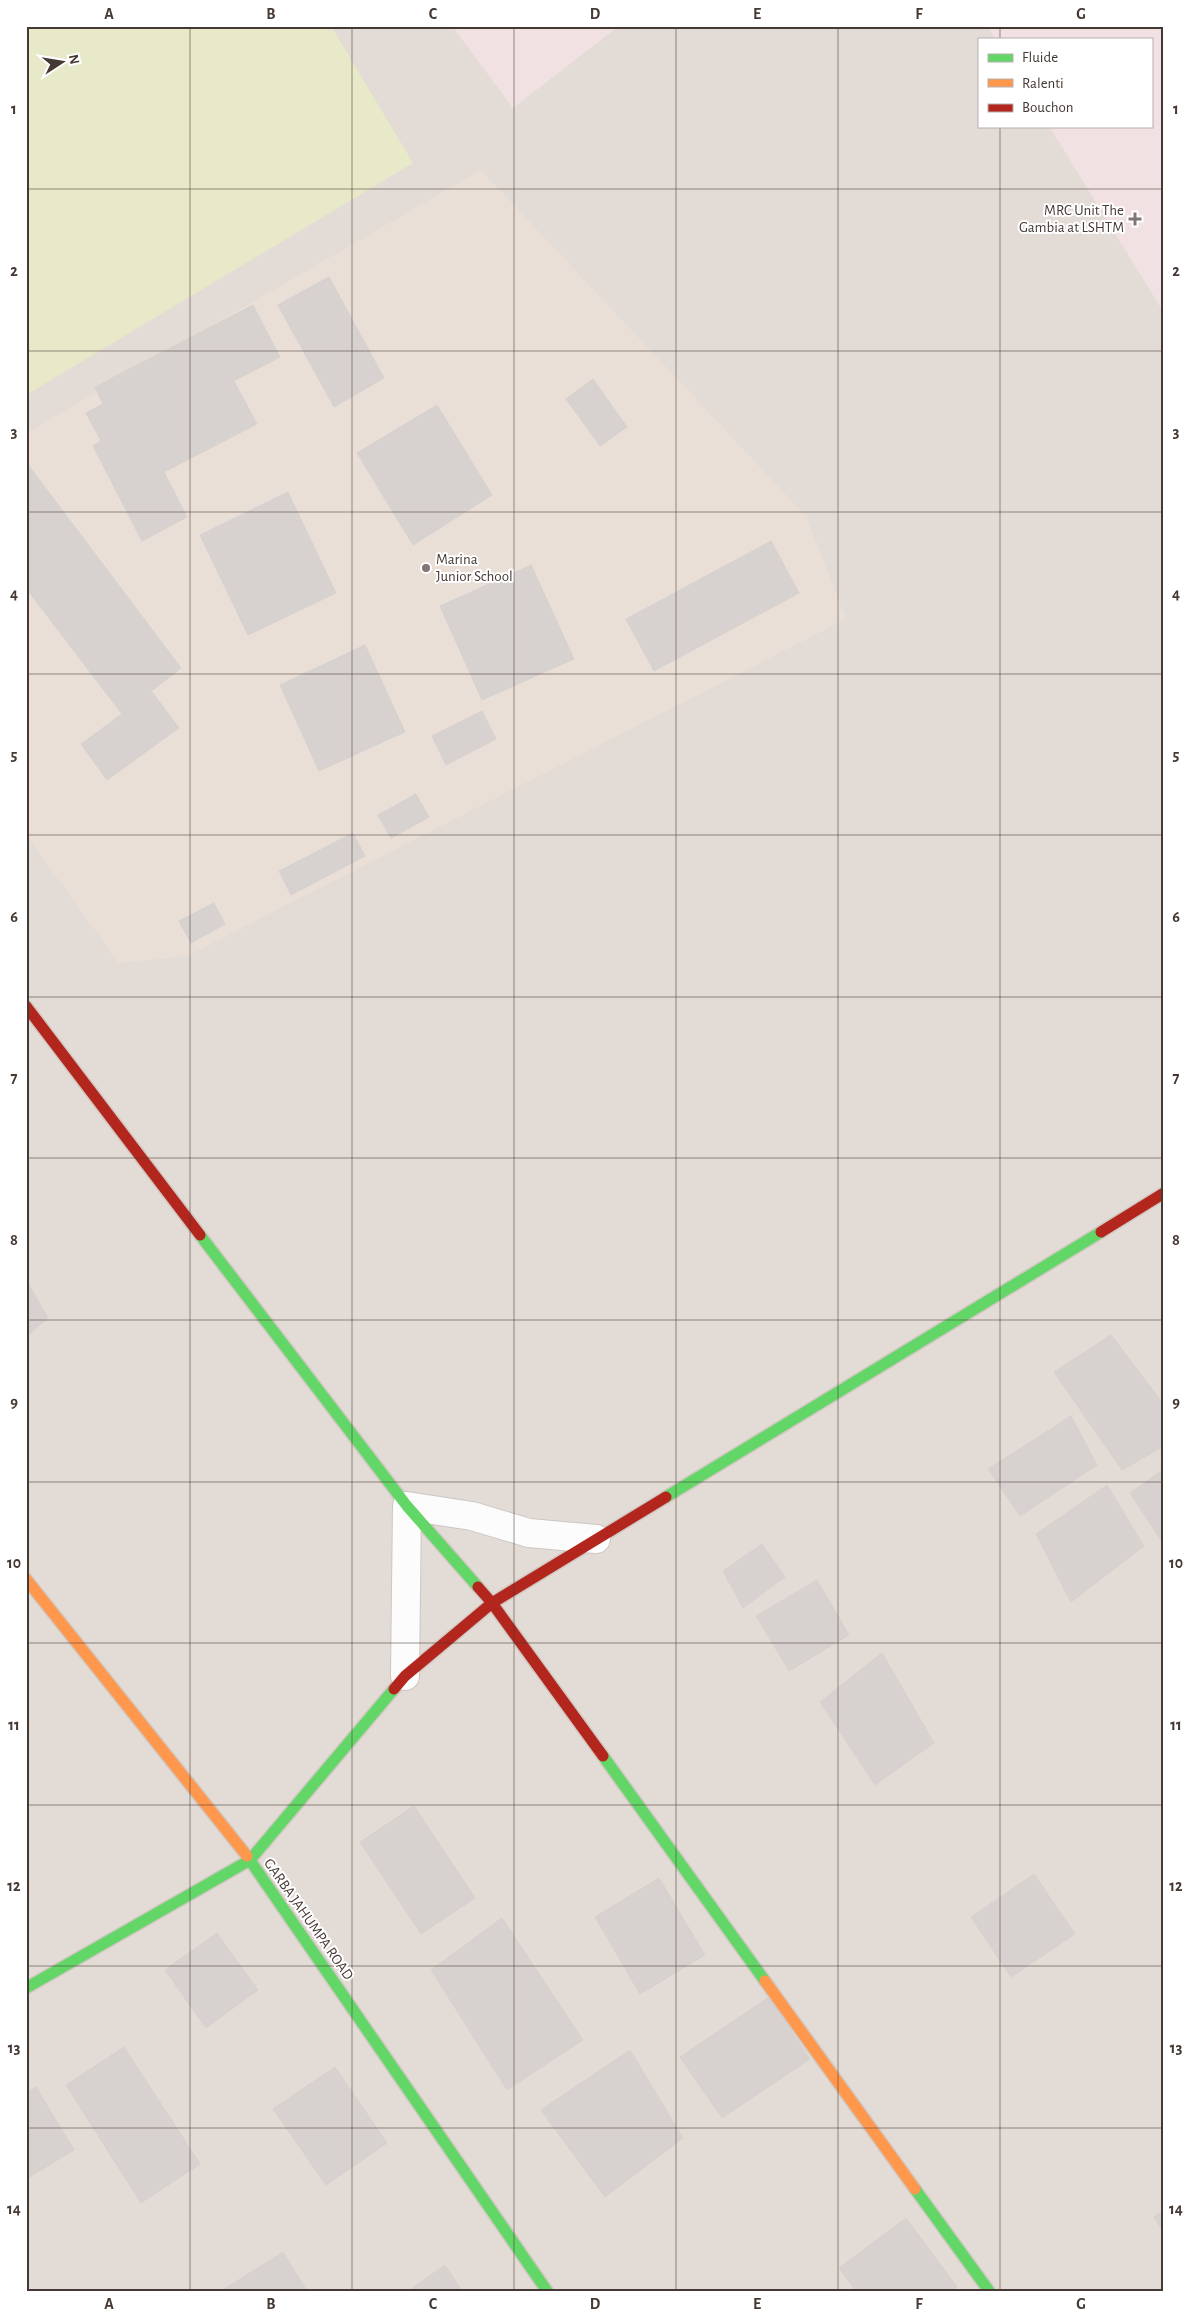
<svg xmlns="http://www.w3.org/2000/svg" width="1190" height="2317" font-family="'Alegreya Sans',sans-serif">
<rect width="100%" height="100%" fill="#efebe8"/>
<path fill="#e3dbd5" fill-rule="evenodd" d="M 26,26 L 1164,26 L 1164,2291 L 26,2291 ZM 979,39 L 1151,39 L 1151,126 L 979,126 Z"/>
<path fill="#eadfd7" d="M 481,170 L 806,516 L 846,619 L 187,956 L 119,963 L 26,835 L 26,433 Z"/>
<path fill="#f1e1e2" d="M 452,26 L 619,26 L 513,108 Z
M 987,26 L 1164,26 L 1164,313 L 1049,126 L 1151,126 L 1151,39 L 995,39 Z"/>
<path fill="#e7e9c8" d="M 26,26 L 331,26 L 413,163 L 26,395 Z"/>
<path fill="#d7d2cf" stroke="#d7d1ce" d="M 329,277 L 384,378 L 334,407 L 278,305 Z
M 253,305 L 280,357 L 234,381 L 257,424 L 164,472 L 187,517 L 142,541 L 93,446 L 101,441 L 86,413 L 103,404 L 95,387 Z
M 593,379 L 627,427 L 600,446 L 566,399 Z
M 437,405 L 492,495 L 413,545 L 357,453 Z
M 26,462 L 181,668 L 122,714 L 26,588 Z
M 288,492 L 336,593 L 248,635 L 200,535 Z
M 771,541 L 799,593 L 654,671 L 626,619 Z
M 531,565 L 574,659 L 482,700 L 440,606 Z
M 365,645 L 405,732 L 319,771 L 280,685 Z
M 152,692 L 179,728 L 107,780 L 81,744 Z
M 482,711 L 496,739 L 446,765 L 432,736 Z
M 416,794 L 429,817 L 391,838 L 378,815 Z
M 353,833 L 365,856 L 291,895 L 279,871 Z
M 214,903 L 225,924 L 191,943 L 179,921 Z
M 26,1280 L 48,1318 L 26,1337 Z
M 1111,1335 L 1164,1405 L 1164,1446 L 1122,1470 L 1054,1372 Z
M 1071,1416 L 1097,1465 L 1020,1516 L 988,1469 Z
M 1164,1469 L 1164,1545 L 1130,1493 Z
M 1107,1485 L 1144,1546 L 1071,1602 L 1036,1534 Z
M 762,1544 L 785,1577 L 743,1608 L 723,1571 Z
M 817,1580 L 849,1635 L 789,1671 L 756,1616 Z
M 882,1653 L 934,1743 L 875,1785 L 820,1702 Z
M 414,1806 L 475,1898 L 421,1934 L 360,1842 Z
M 1034,1874 L 1075,1934 L 1011,1977 L 971,1917 Z
M 659,1878 L 705,1955 L 640,1994 L 595,1917 Z
M 502,1918 L 583,2040 L 507,2090 L 431,1970 Z
M 217,1933 L 258,1990 L 206,2028 L 165,1970 Z
M 769,1997 L 810,2059 L 722,2118 L 680,2057 Z
M 124,2047 L 200,2164 L 141,2203 L 66,2085 Z
M 630,2050 L 683,2138 L 605,2197 L 541,2110 Z
M 335,2067 L 387,2143 L 326,2185 L 273,2109 Z
M 36,2087 L 74,2150 L 26,2179 L 26,2093 Z
M 1164,2211 L 1164,2233 L 1154,2217 Z
M 906,2218 L 957,2287 L 952,2291 L 856,2291 L 839,2268 Z
M 283,2252 L 307,2291 L 221,2291 Z
M 445,2265 L 462,2291 L 408,2291 Z"/>
<g fill="none" stroke-linecap="round" stroke-linejoin="round">
<defs>
<path id="street" d="M 405,1676 L 407,1506 L 472,1516 L 529,1533 L 596,1539"/>
<path id="fast" d="M 200,1235 L 407,1506 L 478,1587
M 666,1497 L 1101,1232
M 603,1756 L 765,1981
M 247,1856 L 547,2291
M 26,1988 L 250,1860 L 394,1689
M 915,2189 L 989,2291"/>
<path id="slow" d="M 26,1579 L 247,1856
M 765,1981 L 915,2189"/>
<path id="jam" d="M 26,1006 L 200,1235
M 1101,1232 L 1164,1193
M 478,1587 L 492,1603 L 603,1756
M 394,1689 L 405,1676 L 492,1603 L 666,1497"/>
</defs>
<use href="#street" stroke="#ccc7c4" stroke-width="30"/>
<use href="#fast" stroke="#d0c7c0" stroke-width="14"/>
<use href="#slow" stroke="#d0c7c0" stroke-width="14"/>
<use href="#jam" stroke="#d0c7c0" stroke-width="14"/>
<use href="#street" stroke="#fdfcfc" stroke-width="28"/>
<use href="#fast" stroke="#63d668" stroke-width="11"/>
<use href="#slow" stroke="#ff974d" stroke-width="11"/>
<use href="#jam" stroke="#b3261e" stroke-width="11"/>
</g>
<path fill="none" stroke="#453934" stroke-width="1" stroke-opacity="0.55" d="M 190,26 L 190,2291M 352,26 L 352,2291M 514,26 L 514,2291M 676,26 L 676,2291M 838,26 L 838,2291M 1000,26 L 1000,39M 1000,126 L 1000,2291M 26,189 L 1164,189M 26,351 L 1164,351M 26,512 L 1164,512M 26,674 L 1164,674M 26,835 L 1164,835M 26,997 L 1164,997M 26,1158 L 1164,1158M 26,1320 L 1164,1320M 26,1482 L 1164,1482M 26,1643 L 1164,1643M 26,1805 L 1164,1805M 26,1966 L 1164,1966M 26,2128 L 1164,2128"/>
<g fill="#807773" stroke="#fff" stroke-width="2">
<path d="M1132.5 211.5h5v5h5v5h-5v5h-5v-5h-5v-5h5z"/>
<circle cx="426" cy="568" r="5"/>
</g>
<g text-anchor="middle" stroke-width="4" stroke-linejoin="round" paint-order="stroke">
<g font-size="15" fill="#453934" stroke="#fff" text-anchor="end">
<text x="1124" y="215">MRC Unit The<tspan x="1124" dy="17">Gambia at LSHTM</tspan></text>
<text x="436" y="564" text-anchor="start">Marina<tspan x="436" dy="17">Junior School</tspan></text>
</g>
<g font-size="15" fill="#453934" stroke="#fff">
<text transform="translate(309 1919) rotate(55)" y="5">GARBA JAHUMPA ROAD</text>
</g>
</g>
<rect width="1190" height="2317" fill="none" stroke="#ffffff" stroke-width="55"/>
<rect x="978" y="38" width="175" height="90" fill="#ffffff" stroke="#b5b0ae"/>
<rect x="988" y="54" width="25" height="8" fill="#63d668" stroke="#b5b0ae"/>
<text x="1022" y="62" font-size="15" fill="#453934">Fluide</text>
<rect x="988" y="79" width="25" height="8" fill="#ff974d" stroke="#b5b0ae"/>
<text x="1022" y="88" font-size="15" fill="#453934">Ralenti</text>
<rect x="988" y="104" width="25" height="8" fill="#b3261e" stroke="#b5b0ae"/>
<text x="1022" y="112" font-size="15" fill="#453934">Bouchon</text>
<g transform="translate(62 62) rotate(78)" stroke="#ffffff" stroke-width="4" paint-order="stroke">
<path d="M0-4L9 19L0 12L-9 19Z" fill="#453934"/>
<text y="-8" font-size="14" font-weight="bold" text-anchor="middle" fill="#453934">N</text>
</g>
<rect x="28" y="28" width="1134" height="2262" fill="none" stroke="#453934" stroke-width="2"/>
<g font-size="16" text-anchor="middle" font-weight="bold" fill="#453934">
<text x="109" y="19">A</text>
<text x="271" y="19">B</text>
<text x="433" y="19">C</text>
<text x="595" y="19">D</text>
<text x="757" y="19">E</text>
<text x="919" y="19">F</text>
<text x="1081" y="19">G</text>
<text x="14" y="114">1</text>
<text x="1176" y="114">1</text>
<text x="14" y="276">2</text>
<text x="1176" y="276">2</text>
<text x="14" y="437">3</text>
<text x="1176" y="437">3</text>
<text x="14" y="599">4</text>
<text x="1176" y="599">4</text>
<text x="14" y="760">5</text>
<text x="1176" y="760">5</text>
<text x="14" y="922">6</text>
<text x="1176" y="922">6</text>
<text x="14" y="1083">7</text>
<text x="1176" y="1083">7</text>
<text x="14" y="1245">8</text>
<text x="1176" y="1245">8</text>
<text x="14" y="1407">9</text>
<text x="1176" y="1407">9</text>
<text x="14" y="1568">10</text>
<text x="1176" y="1568">10</text>
<text x="14" y="1730">11</text>
<text x="1176" y="1730">11</text>
<text x="14" y="1891">12</text>
<text x="1176" y="1891">12</text>
<text x="14" y="2053">13</text>
<text x="1176" y="2053">13</text>
<text x="14" y="2214">14</text>
<text x="1176" y="2214">14</text>
<text x="109" y="2309">A</text>
<text x="271" y="2309">B</text>
<text x="433" y="2309">C</text>
<text x="595" y="2309">D</text>
<text x="757" y="2309">E</text>
<text x="919" y="2309">F</text>
<text x="1081" y="2309">G</text>
</g>
</svg>
